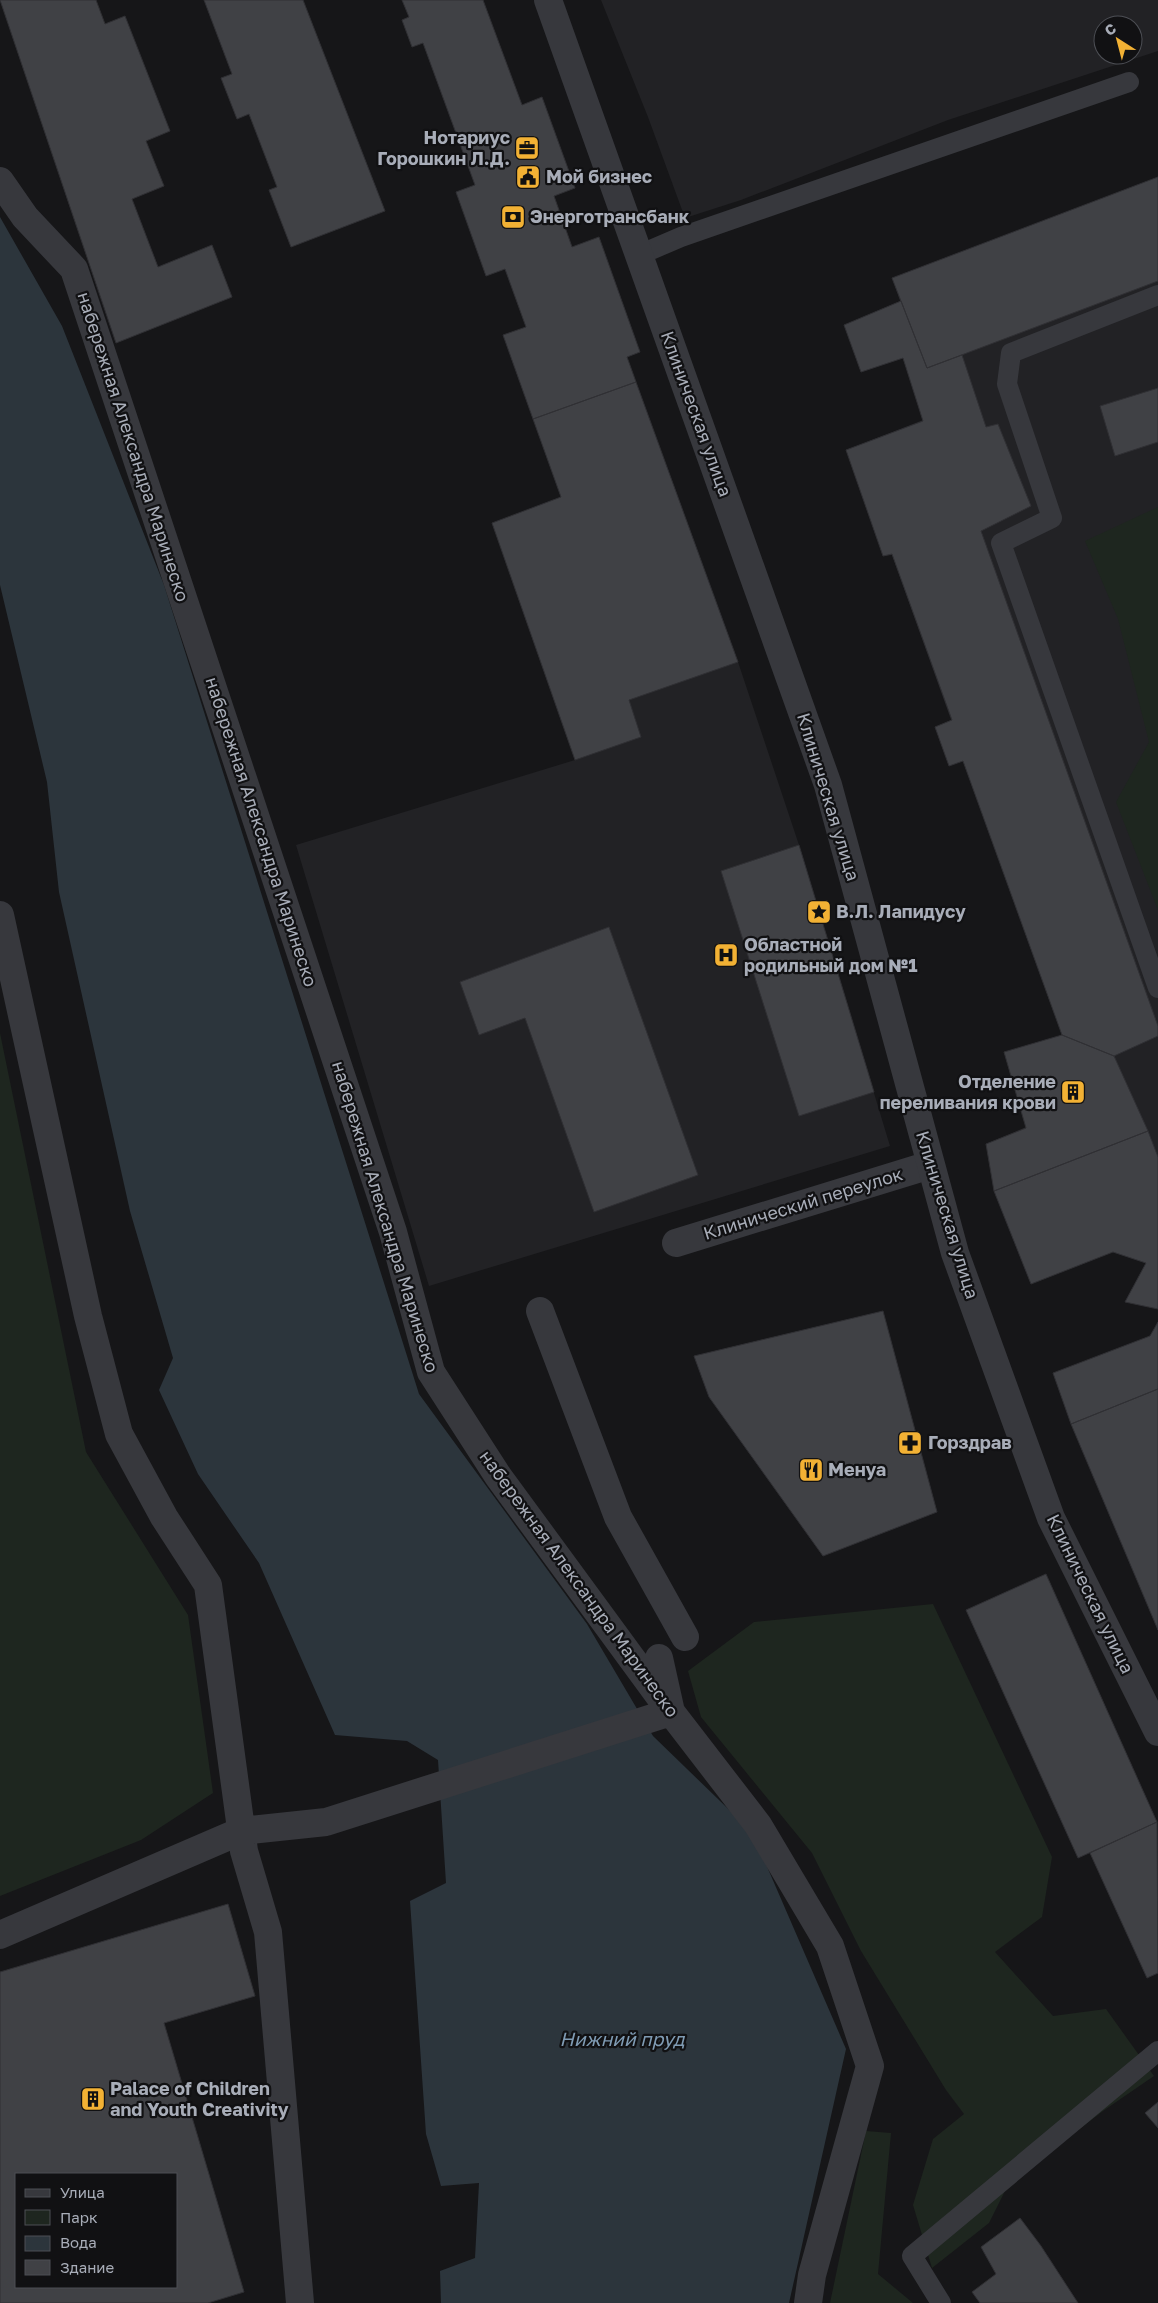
<svg xmlns="http://www.w3.org/2000/svg" width="1158" height="2303" font-family="'Golos Text',sans-serif">
<rect width="100%" height="100%" fill="#161618"/>
<path fill="#222225" fill-rule="evenodd" d="M 601,0 L 1158,0 L 1158,51 L 948,120 L 741,200 L 685,218 L 648,117 ZM 1103,25 L 1133,25 L 1133,55 L 1103,55 Z
M 1158,177 L 1158,388 L 1100,406 L 1115,455 L 1158,442 L 1158,1309 L 1125,1302 L 1146,1263 L 1113,1252 L 1031,1284 L 994,1191 L 986,1144 L 1026,1127 L 1004,1052 L 1062,1035 L 963,761 L 949,766 L 935,727 L 951,720 L 892,555 L 883,556 L 846,450 L 923,420 L 903,358 L 861,372 L 844,325 L 900,301 L 892,278 Z
M 738,662 L 799,845 L 890,1146 L 429,1286 L 296,845 L 575,760 L 641,737 L 629,700 ZM 609,928 L 698,1175 L 594,1212 L 525,1018 L 479,1035 L 460,982 Z"/>
<path fill="#1e261f" d="M 1158,507 L 1158,910 L 1116,802 L 1149,742 L 1118,619 L 1085,541 Z
M 0,1033 L 86,1452 L 188,1615 L 213,1793 L 141,1840 L 0,1896 Z
M 933,1604 L 1052,1857 L 1042,1917 L 995,1952 L 1053,2016 L 1106,2009 L 1154,2076 L 1103,2111 L 1009,2183 L 989,2223 L 932,2268 L 913,2205 L 933,2139 L 964,2114 L 946,2090 L 861,1951 L 812,1853 L 701,1717 L 688,1671 L 754,1622 Z
M 866,2131 L 891,2133 L 878,2274 L 913,2303 L 830,2303 Z"/>
<path fill="#2c353c" d="M 0,217 L 62,326 L 164,585 L 419,1394 L 587,1624 L 653,1736 L 752,1832 L 846,2049 L 789,2303 L 441,2303 L 440,2271 L 475,2258 L 479,2183 L 441,2186 L 426,2134 L 410,1901 L 446,1883 L 438,1760 L 407,1741 L 335,1735 L 259,1563 L 198,1474 L 159,1390 L 173,1358 L 130,1211 L 59,892 L 47,782 L 0,585 Z"/>
<path fill="#404145" stroke="#303034" fill-rule="evenodd" d="M 0,0 L 96,0 L 105,24 L 125,16 L 170,131 L 146,141 L 164,186 L 132,199 L 158,267 L 212,245 L 232,297 L 116,343 Z
M 204,0 L 303,0 L 385,211 L 291,247 L 269,190 L 277,187 L 249,114 L 237,119 L 221,78 L 232,74 Z
M 402,0 L 483,0 L 522,105 L 542,97 L 575,188 L 554,196 L 572,247 L 599,237 L 640,352 L 627,357 L 636,382 L 533,419 L 503,335 L 526,327 L 505,269 L 486,276 L 456,192 L 475,185 L 423,43 L 412,47 L 402,20 L 409,17 Z
M 1158,177 L 1158,281 L 927,368 L 892,278 Z
M 901,301 L 927,368 L 962,355 L 986,427 L 998,424 L 1031,506 L 981,531 L 1158,1026 L 1158,1036 L 1114,1056 L 1062,1035 L 963,761 L 949,766 L 935,727 L 952,720 L 892,554 L 883,556 L 846,450 L 923,421 L 903,358 L 861,372 L 844,325 Z
M 636,382 L 738,662 L 629,700 L 641,737 L 575,760 L 492,523 L 561,497 L 533,419 Z
M 1158,388 L 1158,442 L 1115,456 L 1100,406 Z
M 799,845 L 874,1092 L 799,1116 L 721,871 Z
M 609,927 L 698,1175 L 594,1212 L 525,1018 L 479,1035 L 460,982 Z
M 1062,1035 L 1114,1056 L 1148,1131 L 994,1191 L 986,1144 L 1026,1128 L 1004,1052 Z
M 1148,1131 L 1158,1157 L 1158,1309 L 1125,1302 L 1146,1263 L 1113,1252 L 1031,1284 L 994,1191 Z
M 883,1311 L 937,1512 L 823,1556 L 709,1397 L 694,1356 Z
M 1158,1322 L 1158,1389 L 1071,1424 L 1053,1373 L 1150,1336 Z
M 1158,1389 L 1158,1630 L 1071,1424 Z
M 1046,1574 L 1157,1822 L 1078,1858 L 966,1610 Z
M 1157,1822 L 1158,1973 L 1147,1978 L 1090,1853 Z
M 228,1904 L 255,1996 L 164,2023 L 244,2292 L 208,2303 L 0,2303 L 0,1972 ZM 16,2174 L 176,2174 L 176,2287 L 16,2287 Z
M 1158,2102 L 1158,2128 L 1145,2113 Z
M 1020,2218 L 1041,2246 L 1078,2303 L 980,2303 L 972,2292 L 996,2274 L 981,2247 Z"/>
<g fill="none" stroke-linecap="round" stroke-linejoin="round">
<path stroke="#37383d" stroke-width="20" d="M 639,255 L 681,237 L 1129,82
M 1158,295 L 1011,353 L 1007,384 L 1052,518 L 1001,543 L 1158,988
M 941,2303 L 912,2256 L 1158,2051"/>
<path stroke="#37383d" stroke-width="28" d="M 0,181 L 25,217 L 74,269 L 393,1232 L 431,1372 L 498,1476 L 671,1712 L 758,1825 L 830,1946 L 870,2066 L 812,2275 L 808,2303
M 0,915 L 88,1316 L 119,1434 L 164,1517 L 208,1585 L 244,1851 L 268,1932 L 300,2303
M 676,1243 L 930,1165
M 540,1311 L 618,1517 L 685,1637
M 0,1935 L 241,1831 L 326,1822 L 671,1712 L 659,1658"/>
<path stroke="#37383d" stroke-width="28" d="M 548,0 L 828,785 L 955,1253 L 1051,1518 L 1158,1732"/>
</g>
<defs>
<symbol id="office-square" viewBox="-11 -11 22 22"><rect x="-9" y="-9" width="18" height="18" rx="4" fill="#f2b134" stroke="#111113"/><path d="M-6-3h4V-5.5h4V-3h4V5H-6ZM-1-4.5V-3h2v-1.5ZM-6 0V1H6V0Z" fill="#111"/></symbol>
<symbol id="civic-square" viewBox="-11 -11 22 22"><rect x="-9" y="-9" width="18" height="18" rx="4" fill="#f2b134" stroke="#111113"/><path d="M-.6-6.5H3V-4.5H.6V-3L4-1V1h2V6H-6V1h2V-1L-.6-3ZM-1.2 2.5V6h2.4V2.5Z" fill="#111"/></symbol>
<symbol id="bank-square" viewBox="-11 -11 22 22"><rect x="-9" y="-9" width="18" height="18" rx="4" fill="#f2b134" stroke="#111113"/><path d="M-6-4H6V4H-6ZM0-2.3a2.3 2.3 0 1 0 0 4.6a2.3 2.3 0 1 0 0-4.6Z" fill="#111"/></symbol>
<symbol id="sight-square" viewBox="-11 -11 22 22"><rect x="-9" y="-9" width="18" height="18" rx="4" fill="#f2b134" stroke="#111113"/><path d="M0-6L1.8-2.2L6-1.7L2.9 1.2L3.7 5.4L0 3.3L-3.7 5.4L-2.9 1.2L-6-1.7L-1.8-2.2Z" fill="#111"/></symbol>
<symbol id="hospital-square" viewBox="-11 -11 22 22"><rect x="-9" y="-9" width="18" height="18" rx="4" fill="#f2b134" stroke="#111113"/><path d="M-5-5h3v3.5h4V-5h3V5h-3V1.5h-4V5h-3Z" fill="#111"/></symbol>
<symbol id="building-square" viewBox="-11 -11 22 22"><rect x="-9" y="-9" width="18" height="18" rx="4" fill="#f2b134" stroke="#111113"/><path d="M-4-6H4V6H1V3H-1V6H-4ZM-2.5-4.3h1.7v1.8h-1.7ZM.8-4.3h1.7v1.8H.8ZM-2.5-1h1.7V.8h-1.7ZM.8-1h1.7V.8H.8Z" fill="#111"/></symbol>
<symbol id="pharmacy-square" viewBox="-11 -11 22 22"><rect x="-9" y="-9" width="18" height="18" rx="4" fill="#f2b134" stroke="#111113"/><path d="M-2-6h4v4h4v4h-4v4h-4v-4h-4v-4h4Z" fill="#111"/></symbol>
<symbol id="restaurant-square" viewBox="-11 -11 22 22"><rect x="-9" y="-9" width="18" height="18" rx="4" fill="#f2b134" stroke="#111113"/><path d="M-5-6h1v4h1v-4h1v4h1v-4h1v5L-1.5 .5V6h-2V.5L-5-1ZM5-6V6H3V1.5H1.5Q1.5-4 5-6Z" fill="#111"/></symbol>
</defs>
<g fill-rule="evenodd">
<use href="#office-square" x="513" y="134" width="28" height="28"/>
<use href="#civic-square" x="514" y="163" width="28" height="28"/>
<use href="#bank-square" x="499" y="203" width="28" height="28"/>
<use href="#sight-square" x="805" y="898" width="28" height="28"/>
<use href="#hospital-square" x="712" y="941" width="28" height="28"/>
<use href="#building-square" x="1059" y="1078" width="28" height="28"/>
<use href="#pharmacy-square" x="896" y="1429" width="28" height="28"/>
<use href="#restaurant-square" x="797" y="1456" width="28" height="28"/>
<use href="#building-square" x="79" y="2085" width="28" height="28"/>
</g>
<g text-anchor="middle" stroke-width="4.5" stroke-linejoin="round" paint-order="stroke">
<g font-size="18" font-weight="bold" fill="#a8adb8" stroke="#111113" text-anchor="start">
<text x="510" y="144" text-anchor="end">Нотариус<tspan x="510" dy="21">Горошкин Л.Д.</tspan></text>
<text x="546" y="183">Мой бизнес</text>
<text x="530" y="223">Энерготрансбанк</text>
<text x="836" y="918">В.Л. Лапидусу</text>
<text x="744" y="951">Областной<tspan x="744" dy="21">родильный дом №1</tspan></text>
<text x="1056" y="1088" text-anchor="end">Отделение<tspan x="1056" dy="21">переливания крови</tspan></text>
<text x="928" y="1449">Горздрав</text>
<text x="828" y="1476">Менуа</text>
<text x="110" y="2095">Palace of Children<tspan x="110" dy="21">and Youth Creativity</tspan></text>
</g>
<g font-size="18" fill="#a8adb8" stroke="#111113">
<text transform="translate(696 414) rotate(70)" y="6">Клиническая улица</text>
<text transform="translate(133 447) rotate(72)" y="6">набережная Александра Маринеско</text>
<text transform="translate(828 797) rotate(73)" y="6">Клиническая улица</text>
<text transform="translate(261 832) rotate(72)" y="6">набережная Александра Маринеско</text>
<text transform="translate(803 1204) rotate(-17)" y="6">Клинический переулок</text>
<text transform="translate(947 1215) rotate(73)" y="6">Клиническая улица</text>
<text transform="translate(385 1217) rotate(73)" y="6">набережная Александра Маринеско</text>
<text transform="translate(579 1584) rotate(54)" y="6">набережная Александра Маринеско</text>
<text transform="translate(1090 1594) rotate(64)" y="6">Клиническая улица</text>
</g>
<g font-size="19" font-style="italic" fill="#7f9bb3" stroke="#111113">
<text x="622" y="2046">Нижний пруд</text>
</g>
</g>
<rect x="15" y="2173" width="162" height="115" fill="#111113" stroke="#4d4f55"/>
<rect x="25" y="2189" width="25" height="8" fill="#37383d" stroke="#4d4f55"/>
<text x="60" y="2198" font-size="15" fill="#a8adb8">Улица</text>
<rect x="25" y="2210" width="25" height="15" fill="#1e261f" stroke="#4d4f55"/>
<text x="60" y="2223" font-size="15" fill="#a8adb8">Парк</text>
<rect x="25" y="2236" width="25" height="15" fill="#2c353c" stroke="#4d4f55"/>
<text x="60" y="2248" font-size="15" fill="#a8adb8">Вода</text>
<rect x="25" y="2260" width="25" height="15" fill="#404145" stroke="#4d4f55"/>
<text x="60" y="2273" font-size="15" fill="#a8adb8">Здание</text>
<g transform="translate(1118 40) rotate(324)"><circle r="24" fill="#111113" stroke="#4d4f55"/>
<path d="M0-4L9 19L0 12L-9 19Z" fill="#f2b134"/>
<text y="-8" font-size="14" font-weight="bold" text-anchor="middle" fill="#a8adb8">С</text>
</g>
</svg>
